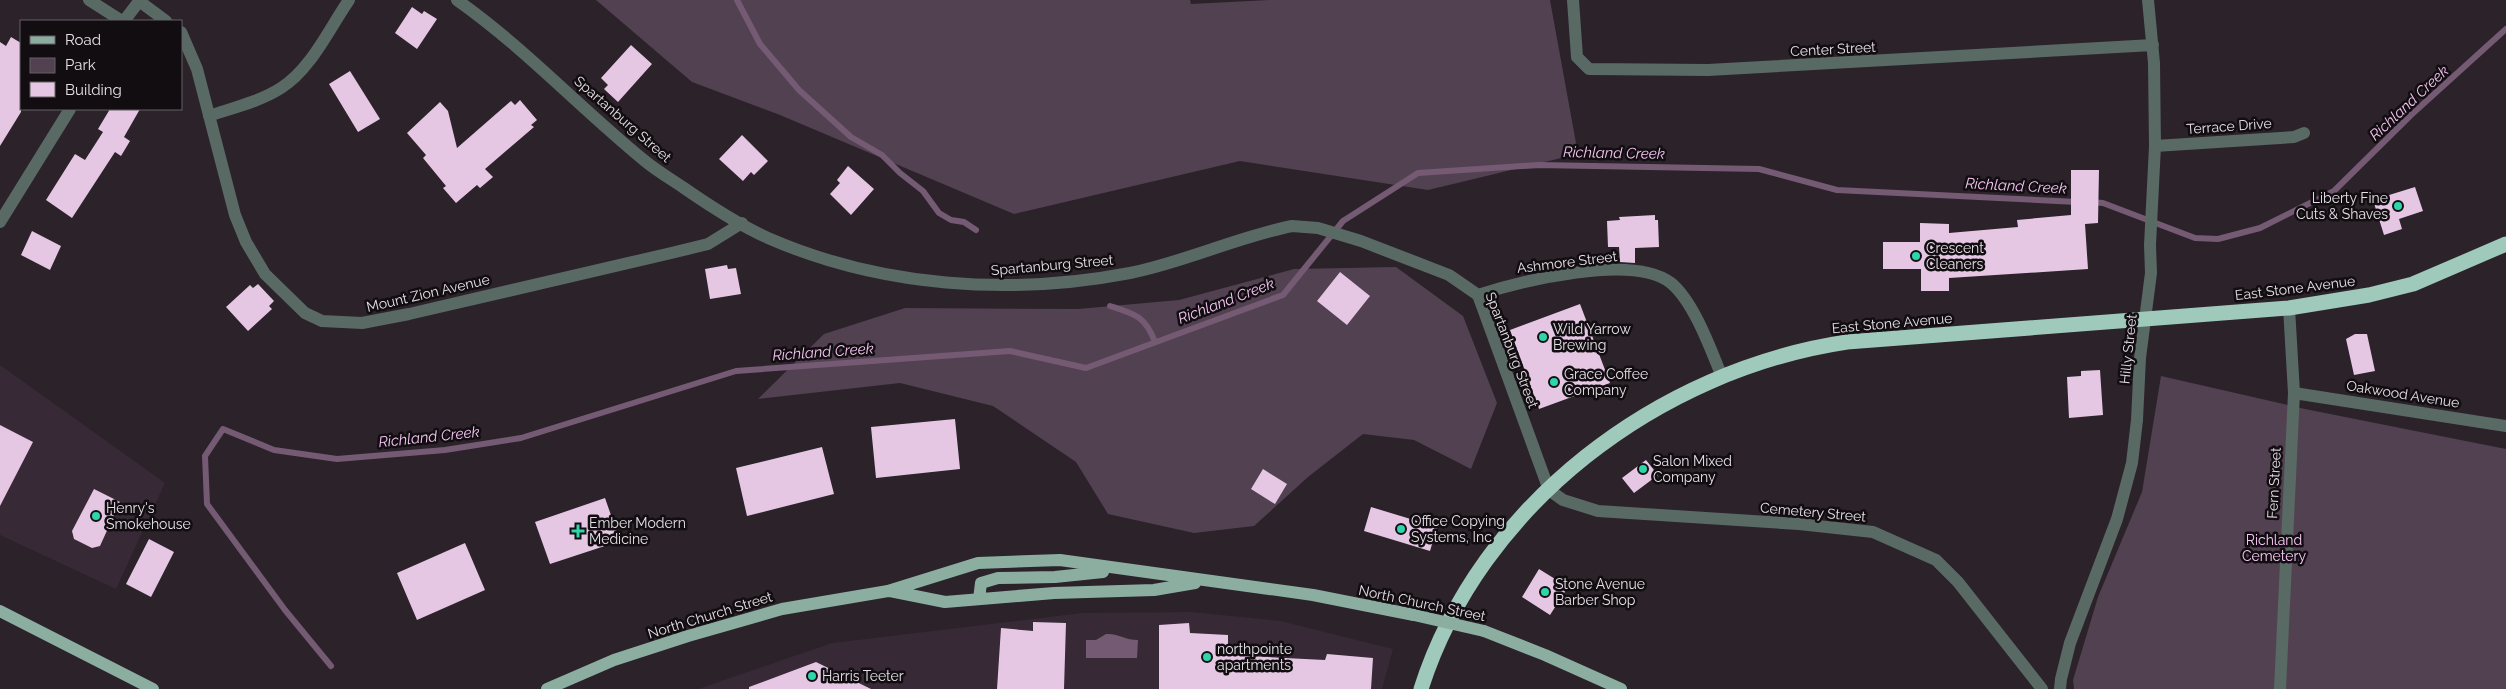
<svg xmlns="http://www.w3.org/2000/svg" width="2506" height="689" font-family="Raleway,sans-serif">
<rect width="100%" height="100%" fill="#2b222a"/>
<path fill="#372936" d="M 0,365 L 165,483 L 116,589 L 0,535 Z
M 1192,612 L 1281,621 L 1393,649 L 1382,689 L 698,689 L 832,643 L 1082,613 Z"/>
<path fill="#524151" d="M 596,0 L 1190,0 L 1191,4 L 1269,0 L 1550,0 L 1578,154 L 1428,190 L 1240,161 L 1014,214 L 780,115 L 692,82 Z
M 1396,267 L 1463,316 L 1497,403 L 1471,469 L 1414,440 L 1363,434 L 1308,477 L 1254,526 L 1194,533 L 1108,514 L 1076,462 L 993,406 L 900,383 L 758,399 L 824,334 L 905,308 L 1078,309 L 1179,300 L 1294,269 Z
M 2161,376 L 2305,409 L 2506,449 L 2506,689 L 2074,689 L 2073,680 L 2098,597 L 2142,492 Z"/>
<path fill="#745a73" d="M 1106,634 C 1118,633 1125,640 1138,640 L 1137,658 L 1086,658 L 1086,640 L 1096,640 Z"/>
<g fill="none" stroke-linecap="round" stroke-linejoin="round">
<path stroke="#745a73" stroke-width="6" d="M 737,0 L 760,44 L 799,90 L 851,137 L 882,155 L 900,173 L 923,191 L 939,213 L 951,220 L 964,222 L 976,230
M 2090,202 L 2103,203 L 2195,238 L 2218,239 L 2260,228 L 2334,191 L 2411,115 L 2506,29
M 1110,306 C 1135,314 1145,316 1155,342
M 331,666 L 285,610 L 207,504 L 205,456 L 223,429 L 274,450 L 337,459 L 445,450 L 521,438 L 736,371 L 1010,351 L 1086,368 L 1283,295 L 1343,221 L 1418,173 L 1539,165 L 1759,169 L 1837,190 L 2077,202"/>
</g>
<path fill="#e5c7e3" d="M 412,7 L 422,14 L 424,11 L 437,19 L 417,49 L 395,33 Z
M 11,37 L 21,43 L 21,112 L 0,146 L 0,42 L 6,46 Z
M 631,45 L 652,64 L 618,102 L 604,89 L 608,85 L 601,78 Z
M 350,71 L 380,119 L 358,132 L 329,84 Z
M 520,100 L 537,120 L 531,125 L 534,127 L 485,169 L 493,177 L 480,188 L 477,185 L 456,203 L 443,188 L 446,186 L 423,158 L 426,155 L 407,133 L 440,102 L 448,111 L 457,148 L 511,101 L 515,105 Z
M 110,109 L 140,109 L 124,137 L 130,141 L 121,156 L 115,152 L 72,218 L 46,200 L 75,154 L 85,160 L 103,132 L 98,129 Z
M 742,135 L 768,161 L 754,175 L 751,172 L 743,181 L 719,159 Z
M 848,166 L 874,189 L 851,215 L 830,194 L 840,183 L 837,180 Z
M 2071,170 L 2099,170 L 2098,223 L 2085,224 L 2088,269 L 1949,278 L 1949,291 L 1921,291 L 1921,269 L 1883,269 L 1883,242 L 1920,242 L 1920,223 L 1949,224 L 1949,233 L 2018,227 L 2017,220 L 2071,215 Z
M 2415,187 L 2423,211 L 2399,219 L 2402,229 L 2384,235 L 2373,200 Z
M 1655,215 L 1655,220 L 1658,220 L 1659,247 L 1635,248 L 1635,263 L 1620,262 L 1619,247 L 1608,247 L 1607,221 L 1620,220 L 1619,217 Z
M 32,231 L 61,246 L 50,270 L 21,255 Z
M 727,265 L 728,269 L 736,268 L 741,294 L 710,299 L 705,269 Z
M 1340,272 L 1370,296 L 1347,325 L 1317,301 Z
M 258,284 L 274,301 L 269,306 L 272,309 L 248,331 L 226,307 L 250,285 L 253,288 Z
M 1580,304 L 1610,383 L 1539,409 L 1510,330 Z
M 2355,334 L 2367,334 L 2375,371 L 2354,375 L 2346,339 Z
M 2100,370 L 2103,415 L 2069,418 L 2067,377 L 2081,376 L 2081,371 Z
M 955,419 L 960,469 L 876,478 L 871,427 Z
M 0,425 L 33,442 L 0,506 Z
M 822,447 L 834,494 L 747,516 L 736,468 Z
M 1646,460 L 1658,475 L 1634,493 L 1622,478 Z
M 1263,469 L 1287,484 L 1275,504 L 1251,489 Z
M 94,489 L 120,502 L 100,546 L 92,548 L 74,539 L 72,531 Z
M 605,498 L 620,541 L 550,564 L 535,522 Z
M 1371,507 L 1437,527 L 1430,551 L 1364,531 Z
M 149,539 L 174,552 L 151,597 L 126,584 Z
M 465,543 L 485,590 L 417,620 L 397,573 Z
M 1539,569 L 1568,587 L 1550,615 L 1522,597 Z
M 1033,622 L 1066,623 L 1064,689 L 997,689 L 1001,628 L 1033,631 Z
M 1189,623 L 1190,633 L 1228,635 L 1228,655 L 1325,660 L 1327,654 L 1373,658 L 1371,689 L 1159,689 L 1159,625 Z
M 816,662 L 871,689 L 749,689 L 749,687 Z"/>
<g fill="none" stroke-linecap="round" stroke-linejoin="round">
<path stroke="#596963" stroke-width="12" d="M 89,0 L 122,21
M 457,0 C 525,48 581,109 645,161 C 657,171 671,179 684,188 C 710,206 739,225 768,238 C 880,287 1010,296 1130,273 C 1185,262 1237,237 1292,226 L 1318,228 L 1361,241 L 1449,275 L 1478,295 L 1549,490 L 1563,500 L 1598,511 L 1799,524 L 1873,532 L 1936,560 L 1958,582 L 2042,689
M 1573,0 L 1577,57 L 1589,69 L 1708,70 L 2153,45
M 139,1 L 166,21
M 124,21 L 140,0
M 181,32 L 197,69 L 235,215 L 246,242 L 265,274 L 305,313 L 322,321 L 362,323 L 409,314 L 667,254 L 708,244 L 742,223
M 209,116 C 232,108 259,102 281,88 C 311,69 329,29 349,0
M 2155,146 L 2294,137 L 2304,133
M 0,222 L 70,109
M 1478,295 C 1521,281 1633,253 1671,283 C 1694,302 1711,350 1722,377
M 2294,393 L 2506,426
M 2060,689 L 2061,679 L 2070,643 L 2117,519 L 2132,463 L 2137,420 L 2140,358 L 2151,273 L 2150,245 L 2155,146 L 2154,63 L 2148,0
M 2280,689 L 2294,393 L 2289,308"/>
<path stroke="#8baea1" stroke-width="12" d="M 890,591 L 945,602 L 1054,593 L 1154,590 L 1195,583
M 979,599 L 981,583 L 998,578 L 1055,577 L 1103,572
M 0,611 L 153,689
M 1484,631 L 1545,655 L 1621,689
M 547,689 L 614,660 L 688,636 L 782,609 L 888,591 L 978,563 L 1060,560 L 1313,595 L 1414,615"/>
<path stroke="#9fc9ba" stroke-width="15" d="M 1421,689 C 1480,504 1659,370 1847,342 L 2289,308 L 2369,295 L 2413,284 L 2506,244"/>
<path stroke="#8baea1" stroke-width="12" d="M 1414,615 L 1484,631"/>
</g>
<g fill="#2dd5ab" stroke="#110d11" stroke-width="2">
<circle cx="2398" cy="206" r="5"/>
<circle cx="1916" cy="256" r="5"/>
<circle cx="1543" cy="337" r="5"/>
<circle cx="1554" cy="382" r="5"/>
<circle cx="1643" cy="469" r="5"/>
<circle cx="96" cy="516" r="5"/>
<circle cx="1401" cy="529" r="5"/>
<path d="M575.5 523.5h5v5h5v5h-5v5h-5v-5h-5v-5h5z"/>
<circle cx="1545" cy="592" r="5"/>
<circle cx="1207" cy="657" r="5"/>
<circle cx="812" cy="676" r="5"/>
</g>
<g text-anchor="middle" stroke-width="5" stroke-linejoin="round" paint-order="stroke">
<g font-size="14" fill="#e6e0e6" stroke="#110d11">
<text transform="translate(1833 49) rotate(-3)" y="5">Center Street</text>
<text transform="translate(623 119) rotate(41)" y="5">Spartanburg Street</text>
<text transform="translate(2229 126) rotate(-4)" y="5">Terrace Drive</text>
<text transform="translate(1567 262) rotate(-7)" y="5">Ashmore Street</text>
<text transform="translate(1052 265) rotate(-5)" y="5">Spartanburg Street</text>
<text transform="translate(2295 288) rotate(-7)" y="5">East Stone Avenue</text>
<text transform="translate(428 293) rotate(-13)" y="5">Mount Zion Avenue</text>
<text transform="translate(1892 323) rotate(-5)" y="5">East Stone Avenue</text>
<text transform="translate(2128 349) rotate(-84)" y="5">Hilly Street</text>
<text transform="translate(1512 350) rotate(69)" y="5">Spartanburg Street</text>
<text transform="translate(2403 394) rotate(9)" y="5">Oakwood Avenue</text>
<text transform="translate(2274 483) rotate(-87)" y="5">Fern Street</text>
<text transform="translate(1813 512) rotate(5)" y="5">Cemetery Street</text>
<text transform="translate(1422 603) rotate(12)" y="5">North Church Street</text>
<text transform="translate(710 615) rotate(-17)" y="5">North Church Street</text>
</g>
<g font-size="14" fill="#e6e0e6" stroke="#110d11" text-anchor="start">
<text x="2388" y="203" text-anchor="end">Liberty Fine<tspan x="2388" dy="16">Cuts &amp; Shaves</tspan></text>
<text x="1926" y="253">Crescent<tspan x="1926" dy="16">Cleaners</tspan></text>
<text x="1553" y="334">Wild Yarrow<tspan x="1553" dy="16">Brewing</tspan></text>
<text x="1564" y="379">Grace Coffee<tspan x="1564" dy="16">Company</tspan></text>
<text x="1653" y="466">Salon Mixed<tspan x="1653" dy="16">Company</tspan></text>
<text x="106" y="513">Henry's<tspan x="106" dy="16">Smokehouse</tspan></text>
<text x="1411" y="526">Office Copying<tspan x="1411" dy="16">Systems, Inc</tspan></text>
<text x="589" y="528">Ember Modern<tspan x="589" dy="16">Medicine</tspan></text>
<text x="1555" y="589">Stone Avenue<tspan x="1555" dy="16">Barber Shop</tspan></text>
<text x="1217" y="654">northpointe<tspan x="1217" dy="16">apartments</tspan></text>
<text x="822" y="681">Harris Teeter</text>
</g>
<g font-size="14" fill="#f8c9f6" stroke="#110d11">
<text x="2274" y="545">Richland<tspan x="2274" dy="16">Cemetery</tspan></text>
</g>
<g font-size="15" font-style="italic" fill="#f4c5f1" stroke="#110d11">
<text transform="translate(2409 103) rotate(-43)" y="5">Richland Creek</text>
<text transform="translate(1614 153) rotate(1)" y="5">Richland Creek</text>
<text transform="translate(2016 186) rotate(3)" y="5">Richland Creek</text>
<text transform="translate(1226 301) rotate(-21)" y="5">Richland Creek</text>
<text transform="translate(823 352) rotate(-4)" y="5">Richland Creek</text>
<text transform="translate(429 437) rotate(-6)" y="5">Richland Creek</text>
</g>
</g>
<rect x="20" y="20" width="162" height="90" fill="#110d11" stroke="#666166"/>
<rect x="30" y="36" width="25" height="8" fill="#8baea1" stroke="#666166"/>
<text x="65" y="45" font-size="15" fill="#e6e0e6">Road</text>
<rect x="30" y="58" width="25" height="15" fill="#524151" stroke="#666166"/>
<text x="65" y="70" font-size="15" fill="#e6e0e6">Park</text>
<rect x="30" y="82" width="25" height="15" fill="#e5c7e3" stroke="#666166"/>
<text x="65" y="95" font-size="15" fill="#e6e0e6">Building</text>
</svg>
